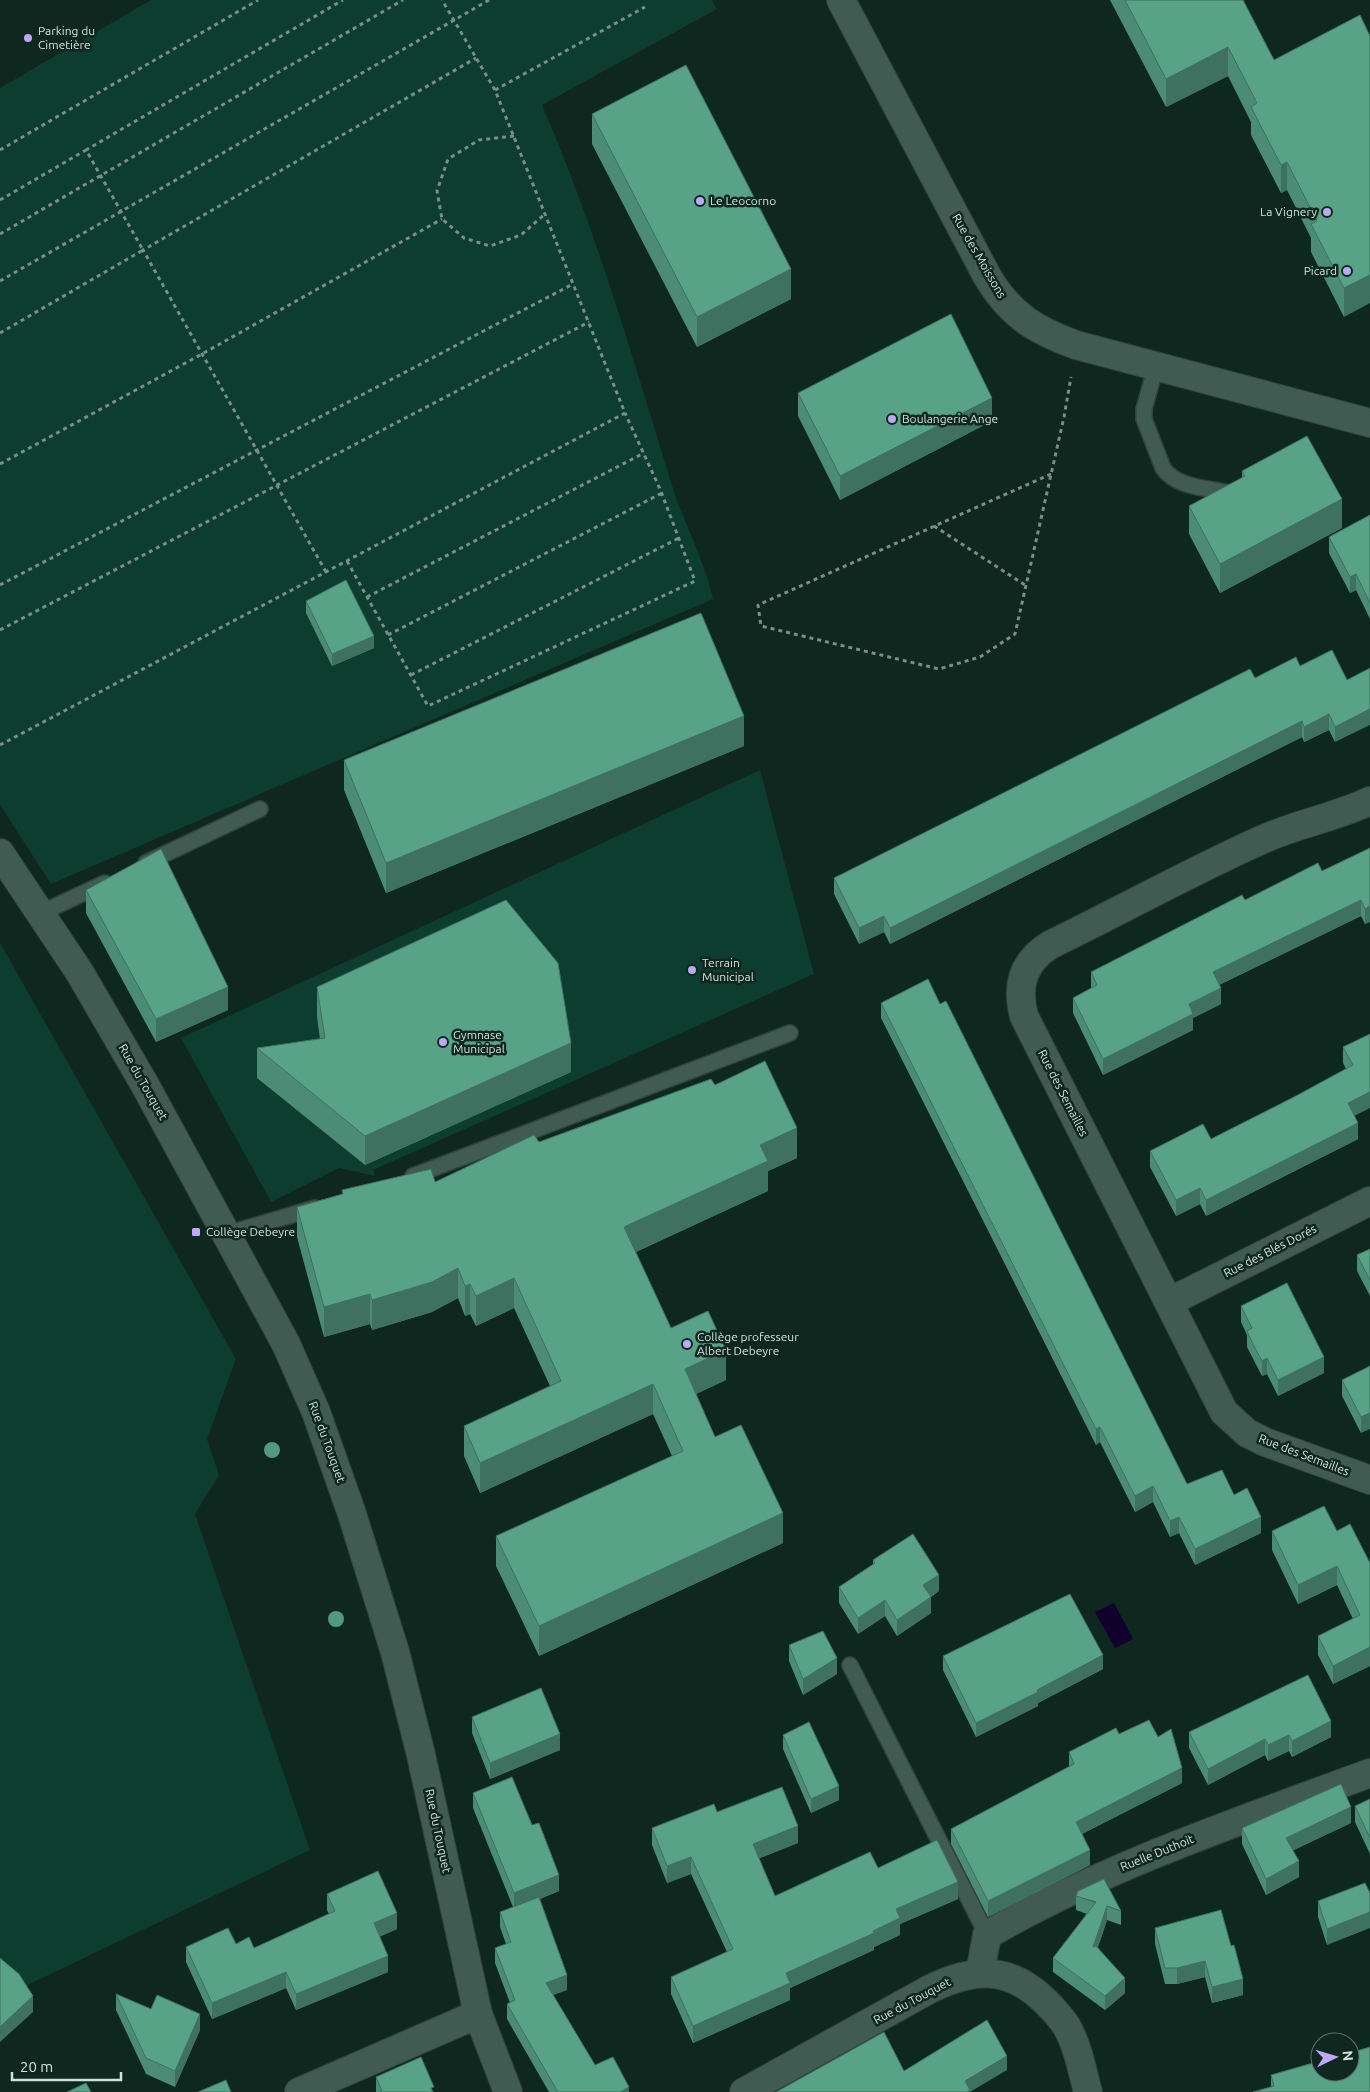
<svg xmlns="http://www.w3.org/2000/svg" width="1370" height="2092" font-family="Ubuntu,sans-serif">
<rect width="100%" height="100%" fill="#0e271f"/>
<path fill="#0c3d2f" d="M 151,0 L 712,0 L 717,9 L 542,105 C 595,227 632,355 671,482 C 683,522 704,558 713,599 L 51,884 L 0,805 L 0,88 Z
M 760,770 L 814,974 L 373,1170 L 375,1176 L 339,1168 L 271,1202 L 181,1038 Z
M 0,943 L 236,1359 L 207,1439 L 219,1475 L 195,1514 L 310,1850 L 19,1989 L 0,1976 Z"/>
<path fill="#11002b" d="M 1114,1603 L 1133,1639 L 1115,1648 L 1095,1612 Z"/>
<g fill="none" stroke-linecap="round" stroke-linejoin="round">
<defs>
<path id="service" d="M 1156,366 L 1144,409 L 1144,419 L 1163,468 C 1176,488 1209,488 1230,493
M 146,863 L 260,809
M 41,913 L 105,883
M 413,1176 L 790,1033
M 227,1234 L 315,1208
M 850,1665 L 987,1935"/>
<path id="minor" d="M 841,0 L 987,276 C 1010,315 1035,330 1076,345 L 1370,423
M 1370,801 C 1334,818 1295,824 1259,841 C 1188,873 1120,911 1050,945 C 1023,962 1016,986 1024,1016 L 1224,1412 L 1247,1433 L 1265,1442 L 1370,1480
M 0,853 L 80,973 L 145,1085 L 286,1344 L 316,1412 L 352,1514 L 395,1652 L 421,1755 L 478,2014 L 508,2092
M 1169,1302 L 1370,1201
M 980,1973 L 987,1935 C 1108,1865 1240,1821 1370,1773
M 299,2092 L 478,2014
M 744,2092 L 930,1989 C 973,1968 1008,1965 1045,2001 C 1053,2009 1061,2017 1067,2027 C 1078,2047 1082,2070 1088,2092"/>
</defs>
<use href="#service" stroke="#32423b" stroke-width="18"/>
<use href="#minor" stroke="#32423b" stroke-width="30"/>
<path stroke="#7a8d86" stroke-width="3" stroke-dasharray="4 4" stroke-linecap="butt" d="M 495,90 L 645,7
M 514,136 L 479,140 L 448,159 L 437,191 L 442,219 L 464,238 L 490,246 L 521,235 L 545,214
M 0,150 L 258,0
M 0,200 L 86,150
M 0,234 L 403,0
M 0,281 L 489,0
M 0,333 L 143,250 L 86,150 L 343,0
M 0,464 L 202,354 L 442,219
M 1051,474 L 758,605 L 761,626 L 939,669 L 980,657 L 1015,634 L 1064,417 L 1071,377
M 934,526 L 1025,585
M 347,561 L 428,706 L 695,581 L 660,489 L 625,413
M 326,572 L 143,250 L 476,58
M 0,585 L 573,284
M 367,597 L 644,453
M 0,630 L 589,322
M 388,635 L 662,493
M 411,675 L 679,538
M 0,745 L 625,413 L 495,90 L 442,0"/>
<use href="#service" stroke="#405b51" stroke-width="15"/>
<use href="#minor" stroke="#405b51" stroke-width="28"/>
</g>
<g fill="#529981">
<circle cx="272" cy="1450" r="8"/>
<circle cx="336" cy="1619" r="8"/>
</g>
<path fill="#4c8b75" d="M 1110,0 L 1243,0 L 1274,60 L 1360,15 L 1344,317 L 1311,252 L 1311,238 L 1287,190 L 1281,193 L 1251,135 L 1251,122 L 1228,76 L 1166,107 Z
M 592,114 L 791,299 L 697,347 L 592,144 Z
M 798,393 L 992,421 L 840,500 L 798,416 Z
M 1242,471 L 1342,528 L 1220,593 L 1189,534 L 1189,506 L 1242,478 Z
M 1370,515 L 1370,619 L 1356,590 L 1350,593 L 1329,553 L 1329,537 Z
M 306,601 L 374,648 L 332,666 L 306,613 Z
M 1300,666 L 1347,680 L 1335,742 L 1329,730 L 1304,742 L 1302,737 L 890,944 L 884,932 L 859,944 L 834,894 L 834,878 L 1255,678 Z
M 744,746 L 386,893 L 344,790 L 344,760 Z
M 1370,848 L 1370,922 L 1365,924 L 1361,916 L 1219,985 L 1221,1004 L 1193,1018 L 1193,1030 L 1103,1075 L 1073,1013 L 1073,998 L 1091,988 L 1091,972 L 1245,900 L 1322,871 Z
M 86,890 L 228,1010 L 156,1042 L 86,913 Z
M 317,987 L 571,1072 L 365,1165 L 257,1078 L 257,1048 L 320,1039 L 317,1017 Z
M 881,1003 L 1187,1484 L 1234,1495 L 1261,1533 L 1195,1565 L 1179,1533 L 1170,1537 L 1153,1502 L 1135,1512 L 1100,1442 L 1096,1445 L 881,1018 Z
M 1370,1034 L 1354,1116 L 1358,1139 L 1206,1216 L 1200,1204 L 1176,1216 L 1150,1167 L 1150,1151 L 1211,1139 L 1294,1097 L 1346,1069 L 1343,1063 L 1343,1047 Z
M 715,1085 L 797,1158 L 768,1171 L 768,1191 L 636,1252 L 671,1328 L 726,1380 L 696,1394 L 715,1437 L 783,1543 L 539,1656 L 496,1566 L 496,1536 L 672,1456 L 653,1414 L 480,1493 L 464,1456 L 464,1426 L 550,1386 L 514,1308 L 476,1326 L 470,1314 L 465,1316 L 458,1298 L 432,1312 L 372,1330 L 370,1324 L 324,1337 L 297,1237 L 297,1207 L 342,1194 L 342,1190 L 435,1182 L 539,1142 Z
M 1370,1249 L 1370,1296 L 1357,1271 L 1357,1255 Z
M 1241,1306 L 1324,1373 L 1278,1396 L 1267,1374 L 1262,1376 L 1247,1347 L 1247,1335 L 1241,1322 Z
M 1370,1366 L 1361,1433 L 1342,1396 L 1342,1380 Z
M 1350,1524 L 1370,1666 L 1333,1684 L 1318,1655 L 1318,1636 L 1353,1619 L 1337,1585 L 1298,1604 L 1272,1550 L 1272,1531 L 1337,1531 Z
M 873,1560 L 939,1591 L 931,1597 L 931,1613 L 897,1636 L 885,1616 L 858,1634 L 839,1603 L 839,1587 L 873,1565 Z
M 789,1645 L 837,1674 L 803,1695 L 789,1661 Z
M 943,1656 L 1103,1669 L 1038,1703 L 1038,1706 L 976,1737 L 943,1670 Z
M 472,1717 L 560,1750 L 490,1779 L 472,1733 Z
M 1331,1721 L 1331,1737 L 1292,1757 L 1289,1751 L 1268,1761 L 1265,1755 L 1208,1785 L 1189,1748 L 1189,1732 Z
M 1119,1734 L 1182,1783 L 1082,1834 L 1090,1865 L 988,1917 L 951,1844 L 951,1829 L 1069,1767 L 1069,1752 Z
M 783,1735 L 839,1800 L 811,1813 L 783,1749 Z
M 473,1793 L 559,1891 L 540,1899 L 567,1990 L 553,1995 L 595,2065 L 629,2092 L 549,2092 L 507,2019 L 507,2004 L 510,2003 L 495,1963 L 495,1948 L 506,1944 L 500,1927 L 500,1912 L 513,1907 L 473,1808 Z
M 1370,1799 L 1370,1854 L 1355,1822 L 1355,1806 Z
M 717,1812 L 798,1843 L 759,1858 L 775,1896 L 878,1868 L 958,1899 L 900,1924 L 900,1935 L 874,1947 L 874,1950 L 790,1988 L 790,2000 L 693,2043 L 671,1994 L 671,1977 L 727,1952 L 691,1874 L 667,1883 L 652,1845 L 652,1828 Z
M 1351,1823 L 1293,1850 L 1299,1877 L 1266,1895 L 1242,1844 L 1242,1828 Z
M 1365,1883 L 1327,1945 L 1318,1917 L 1318,1901 Z
M 327,1894 L 397,1929 L 379,1937 L 388,1972 L 296,2010 L 286,1988 L 212,2019 L 186,1962 L 186,1947 L 236,1944 L 254,1948 L 329,1914 L 327,1910 Z
M 1076,1896 L 1121,1911 L 1121,1925 L 1107,1920 L 1098,1947 L 1125,1993 L 1105,2010 L 1053,1972 L 1053,1958 L 1087,1914 L 1076,1910 Z
M 1221,1910 L 1243,1995 L 1212,2003 L 1205,1977 L 1177,1984 L 1165,1984 L 1155,1944 L 1155,1928 Z
M 116,1994 L 200,2030 L 175,2087 L 146,2074 L 116,2010 Z
M 1370,2047 L 1271,2087 L 1271,2075 Z
M 376,2077 L 434,2092 L 376,2092 Z"/>
<path fill="#3e715f" d="M 1228,47 L 1228,76 L 1166,107 L 1166,79 Z
M 1287,162 L 1287,190 L 1281,193 L 1281,165 Z
M 791,269 L 791,299 L 697,347 L 697,317 Z
M 1370,275 L 1370,303 L 1344,317 L 1344,288 Z
M 992,398 L 992,421 L 840,500 L 840,476 Z
M 1342,499 L 1342,528 L 1220,593 L 1220,564 Z
M 1356,574 L 1356,590 L 1350,593 L 1350,577 Z
M 374,636 L 374,648 L 332,666 L 332,654 Z
M 1370,709 L 1370,725 L 1335,742 L 1335,727 Z
M 1329,714 L 1329,730 L 1304,742 L 1304,727 Z
M 744,716 L 744,746 L 386,893 L 386,863 Z
M 1302,721 L 1302,737 L 890,944 L 890,928 Z
M 1361,900 L 1361,916 L 1213,988 L 1213,972 Z
M 1370,906 L 1370,922 L 1365,924 L 1365,909 Z
M 884,916 L 884,932 L 859,944 L 859,928 Z
M 228,987 L 228,1010 L 156,1042 L 156,1019 Z
M 1221,988 L 1221,1004 L 1193,1018 L 1193,1030 L 1103,1075 L 1103,1059 L 1189,1004 Z
M 571,1043 L 571,1072 L 365,1165 L 365,1136 Z
M 1370,1092 L 1370,1108 L 1348,1119 L 1348,1103 Z
M 1358,1123 L 1358,1139 L 1206,1216 L 1206,1200 Z
M 797,1128 L 797,1158 L 768,1171 L 768,1191 L 624,1257 L 624,1227 L 760,1145 Z
M 1200,1188 L 1200,1204 L 1176,1216 L 1176,1200 Z
M 458,1268 L 458,1298 L 432,1312 L 372,1330 L 372,1300 Z
M 514,1278 L 514,1308 L 476,1326 L 476,1296 Z
M 470,1284 L 470,1314 L 465,1316 L 465,1286 Z
M 370,1294 L 370,1324 L 324,1337 L 324,1307 Z
M 726,1350 L 726,1380 L 685,1399 L 685,1369 Z
M 1324,1357 L 1324,1373 L 1278,1396 L 1278,1380 Z
M 1267,1358 L 1267,1374 L 1262,1376 L 1262,1361 Z
M 653,1384 L 653,1414 L 480,1493 L 480,1463 Z
M 1370,1413 L 1370,1429 L 1361,1433 L 1361,1417 Z
M 1100,1427 L 1100,1442 L 1096,1445 L 1096,1429 Z
M 1153,1486 L 1153,1502 L 1135,1512 L 1135,1496 Z
M 783,1513 L 783,1543 L 539,1656 L 539,1626 Z
M 1179,1517 L 1179,1533 L 1170,1537 L 1170,1521 Z
M 1261,1517 L 1261,1533 L 1195,1565 L 1195,1549 Z
M 1337,1566 L 1337,1585 L 1298,1604 L 1298,1585 Z
M 939,1575 L 939,1591 L 923,1601 L 923,1585 Z
M 931,1597 L 931,1613 L 897,1636 L 897,1620 Z
M 885,1600 L 885,1616 L 858,1634 L 858,1618 Z
M 1370,1647 L 1370,1666 L 1333,1684 L 1333,1666 Z
M 1103,1655 L 1103,1669 L 1038,1703 L 1038,1706 L 976,1737 L 976,1723 Z
M 837,1658 L 837,1674 L 803,1695 L 803,1679 Z
M 1331,1721 L 1331,1737 L 1292,1757 L 1292,1741 Z
M 560,1734 L 560,1750 L 490,1779 L 490,1763 Z
M 1289,1735 L 1289,1751 L 1268,1761 L 1268,1745 Z
M 1265,1739 L 1265,1755 L 1208,1785 L 1208,1769 Z
M 1182,1768 L 1182,1783 L 1076,1837 L 1076,1822 Z
M 839,1786 L 839,1800 L 811,1813 L 811,1799 Z
M 1351,1807 L 1351,1823 L 1286,1854 L 1286,1838 Z
M 798,1826 L 798,1843 L 753,1861 L 753,1844 Z
M 1090,1850 L 1090,1865 L 988,1917 L 988,1901 Z
M 691,1857 L 691,1874 L 667,1883 L 667,1866 Z
M 1299,1861 L 1299,1877 L 1266,1895 L 1266,1879 Z
M 559,1875 L 559,1891 L 514,1909 L 514,1893 Z
M 958,1882 L 958,1899 L 900,1924 L 900,1935 L 874,1947 L 874,1950 L 790,1988 L 790,2000 L 693,2043 L 693,2026 L 786,1973 L 873,1931 L 896,1909 Z
M 1107,1906 L 1107,1920 L 1093,1961 L 1093,1947 Z
M 1370,1912 L 1370,1928 L 1327,1945 L 1327,1929 Z
M 397,1913 L 397,1929 L 374,1939 L 374,1923 Z
M 388,1956 L 388,1972 L 296,2010 L 296,1994 Z
M 1205,1961 L 1205,1977 L 1177,1984 L 1177,1968 Z
M 286,1972 L 286,1988 L 212,2019 L 212,2003 Z
M 567,1975 L 567,1990 L 546,1997 L 546,1983 Z
M 1125,1978 L 1125,1993 L 1105,2010 L 1105,1996 Z
M 1243,1979 L 1243,1995 L 1212,2003 L 1212,1987 Z
M 33,1996 L 33,2012 L 0,2042 L 0,2027 Z
M 200,2014 L 200,2030 L 175,2087 L 175,2071 Z
M 1007,2056 L 1007,2070 L 970,2092 L 965,2092 L 965,2081 Z
M 629,2087 L 629,2092 L 620,2092 Z"/>
<path fill="#58a288" stroke="#3e715f" d="M 1125,0 L 1243,0 L 1274,60 L 1360,15 L 1370,36 L 1370,275 L 1344,288 L 1311,224 L 1317,221 L 1287,162 L 1281,165 L 1251,107 L 1257,103 L 1228,47 L 1166,79 Z
M 686,65 L 791,269 L 697,317 L 592,114 Z
M 951,314 L 992,398 L 840,476 L 798,393 Z
M 1307,436 L 1342,499 L 1220,564 L 1189,506 L 1245,476 L 1242,471 Z
M 1370,515 L 1370,603 L 1356,574 L 1350,577 L 1329,537 Z
M 346,580 L 374,636 L 332,654 L 306,601 Z
M 701,613 L 744,716 L 386,863 L 344,760 Z
M 1332,650 L 1347,680 L 1370,668 L 1370,709 L 1335,727 L 1329,714 L 1304,727 L 1302,721 L 890,928 L 884,916 L 859,928 L 834,878 L 1250,669 L 1255,678 L 1296,657 L 1300,666 Z
M 1370,848 L 1370,906 L 1365,909 L 1361,900 L 1213,972 L 1221,988 L 1189,1004 L 1193,1014 L 1103,1059 L 1073,998 L 1097,985 L 1091,972 L 1242,895 L 1245,900 L 1318,863 L 1322,871 Z
M 161,849 L 228,987 L 156,1019 L 86,890 Z
M 506,900 L 558,963 L 571,1043 L 365,1136 L 257,1048 L 325,1038 L 317,987 Z
M 928,979 L 940,1004 L 946,1001 L 1187,1484 L 1222,1470 L 1234,1495 L 1247,1488 L 1261,1517 L 1195,1549 L 1179,1517 L 1170,1521 L 1153,1486 L 1135,1496 L 1100,1427 L 1096,1429 L 881,1003 Z
M 1370,1034 L 1370,1092 L 1348,1103 L 1358,1123 L 1206,1200 L 1200,1188 L 1176,1200 L 1150,1151 L 1203,1124 L 1211,1139 L 1294,1097 L 1353,1065 L 1343,1047 Z
M 765,1061 L 797,1128 L 760,1145 L 768,1161 L 624,1227 L 671,1328 L 708,1311 L 726,1350 L 685,1369 L 715,1437 L 741,1425 L 783,1513 L 539,1626 L 496,1536 L 683,1451 L 653,1384 L 480,1463 L 464,1426 L 561,1381 L 514,1278 L 476,1296 L 470,1284 L 465,1286 L 458,1268 L 432,1282 L 372,1300 L 370,1294 L 324,1307 L 297,1207 L 343,1194 L 342,1190 L 431,1169 L 435,1182 L 534,1135 L 539,1142 L 711,1079 L 715,1085 Z
M 1370,1249 L 1370,1280 L 1357,1255 Z
M 1287,1283 L 1324,1357 L 1278,1380 L 1267,1358 L 1262,1361 L 1254,1346 L 1247,1331 L 1252,1328 L 1241,1306 Z
M 1370,1366 L 1370,1413 L 1361,1417 L 1342,1380 Z
M 1324,1506 L 1337,1531 L 1350,1524 L 1370,1563 L 1370,1647 L 1333,1666 L 1318,1636 L 1360,1615 L 1337,1566 L 1298,1585 L 1272,1531 Z
M 913,1534 L 939,1575 L 923,1585 L 931,1597 L 897,1620 L 885,1600 L 858,1618 L 839,1587 L 875,1563 L 873,1560 Z
M 1070,1594 L 1103,1655 L 1037,1690 L 1038,1692 L 976,1723 L 943,1656 Z
M 823,1631 L 837,1658 L 803,1679 L 789,1645 Z
M 1308,1675 L 1331,1721 L 1292,1741 L 1289,1735 L 1268,1745 L 1265,1739 L 1208,1769 L 1189,1732 Z
M 541,1688 L 560,1734 L 490,1763 L 472,1717 Z
M 1149,1720 L 1158,1737 L 1171,1729 L 1182,1768 L 1076,1822 L 1090,1850 L 988,1901 L 951,1829 L 1074,1764 L 1069,1752 L 1116,1728 L 1119,1734 Z
M 809,1722 L 839,1786 L 811,1799 L 783,1735 Z
M 512,1777 L 532,1825 L 539,1823 L 559,1875 L 514,1893 L 473,1793 Z
M 1341,1784 L 1351,1807 L 1286,1838 L 1299,1861 L 1266,1879 L 1242,1828 Z
M 782,1787 L 798,1826 L 753,1844 L 775,1896 L 870,1852 L 878,1868 L 937,1840 L 958,1882 L 896,1909 L 900,1918 L 873,1931 L 874,1933 L 786,1973 L 790,1983 L 693,2026 L 671,1977 L 733,1949 L 691,1857 L 667,1866 L 652,1828 L 714,1804 L 717,1812 Z
M 1370,1799 L 1370,1838 L 1355,1806 Z
M 378,1871 L 397,1913 L 374,1923 L 388,1956 L 296,1994 L 286,1972 L 212,2003 L 186,1947 L 228,1928 L 236,1944 L 249,1937 L 254,1948 L 335,1911 L 327,1894 Z
M 1104,1879 L 1121,1911 L 1107,1906 L 1093,1947 L 1096,1946 L 1125,1978 L 1105,1996 L 1053,1958 L 1096,1902 L 1076,1896 L 1078,1891 Z
M 1365,1883 L 1370,1893 L 1370,1912 L 1327,1929 L 1318,1901 Z
M 539,1897 L 567,1975 L 546,1983 L 595,2065 L 613,2057 L 629,2087 L 620,2092 L 558,2092 L 507,2004 L 515,2000 L 495,1948 L 511,1942 L 500,1912 Z
M 1221,1910 L 1231,1946 L 1234,1945 L 1243,1979 L 1212,1987 L 1205,1961 L 1177,1968 L 1165,1968 L 1155,1928 Z
M 0,1958 L 19,1974 L 33,1996 L 0,2027 Z
M 116,1994 L 151,2009 L 157,1995 L 200,2014 L 175,2071 L 146,2058 Z
M 987,2020 L 1007,2056 L 965,2081 L 970,2090 L 967,2092 L 776,2092 L 884,2032 L 904,2071 Z
M 1370,2047 L 1370,2092 L 1253,2092 L 1274,2086 L 1271,2075 L 1320,2061 L 1320,2072 L 1350,2072 L 1350,2053 Z
M 421,2057 L 434,2087 L 431,2088 L 433,2092 L 380,2092 L 382,2091 L 376,2077 Z
M 226,2080 L 231,2092 L 198,2092 Z
M 86,2083 L 91,2092 L 67,2092 Z"/>
<g fill="#bda9f5" stroke="#0e271f" stroke-width="2">
<circle cx="28" cy="38" r="5"/>
<circle cx="700" cy="201" r="5"/>
<circle cx="1327" cy="212" r="5"/>
<circle cx="1347" cy="271" r="5"/>
<circle cx="892" cy="419" r="5"/>
<circle cx="692" cy="970" r="5"/>
<circle cx="443" cy="1042" r="5"/>
<rect x="191" y="1227" width="10" height="10" rx="2.5"/>
<circle cx="687" cy="1344" r="5"/>
</g>
<g text-anchor="middle" stroke-width="5" stroke-linejoin="round" paint-order="stroke">
<g font-size="12" fill="#d2e1db" stroke="#0e271f" text-anchor="start">
<text x="38" y="35">Parking du<tspan x="38" dy="14">Cimetière</tspan></text>
<text x="710" y="205">Le Leocorno</text>
<text x="1317" y="216" text-anchor="end">La Vignery</text>
<text x="1337" y="275" text-anchor="end">Picard</text>
<text x="902" y="423">Boulangerie Ange</text>
<text x="702" y="967">Terrain<tspan x="702" dy="14">Municipal</tspan></text>
<text x="453" y="1039">Gymnase<tspan x="453" dy="14">Municipal</tspan></text>
<text x="206" y="1236">Collège Debeyre</text>
<text x="697" y="1341">Collège professeur<tspan x="697" dy="14">Albert Debeyre</tspan></text>
</g>
<g font-size="12" fill="#d2e1db" stroke="#0e271f">
<text transform="translate(979 256) rotate(60)" y="4">Rue des Moissons</text>
<text transform="translate(143 1082) rotate(60)" y="4">Rue du Touquet</text>
<text transform="translate(1063 1093) rotate(63)" y="4">Rue des Semailles</text>
<text transform="translate(1270 1251) rotate(-27)" y="4">Rue des Blés Dorés</text>
<text transform="translate(327 1442) rotate(70)" y="4">Rue du Touquet</text>
<text transform="translate(1304 1455) rotate(21)" y="4">Rue des Semailles</text>
<text transform="translate(438 1831) rotate(78)" y="4">Rue du Touquet</text>
<text transform="translate(1157 1853) rotate(-22)" y="4">Ruelle Duthoit</text>
<text transform="translate(912 2001) rotate(-28)" y="4">Rue du Touquet</text>
</g>
</g>
<g transform="translate(1335 2057) rotate(85)"><circle r="24" fill="#0e271f" stroke="#5c716a"/>
<path d="M0-4L9 19L0 12L-9 19Z" fill="#bda9f5"/>
<text y="-8" font-size="14" font-weight="bold" text-anchor="middle" fill="#d2e1db">N</text>
</g>
<path d="M12 2072v8h109v-8" fill="none" stroke="#d2e1db" stroke-width="2.5"/>
<text x="20" y="2072" font-size="15" fill="#d2e1db" stroke="#0e271f" stroke-width="4" paint-order="stroke">20 m</text>
</svg>
